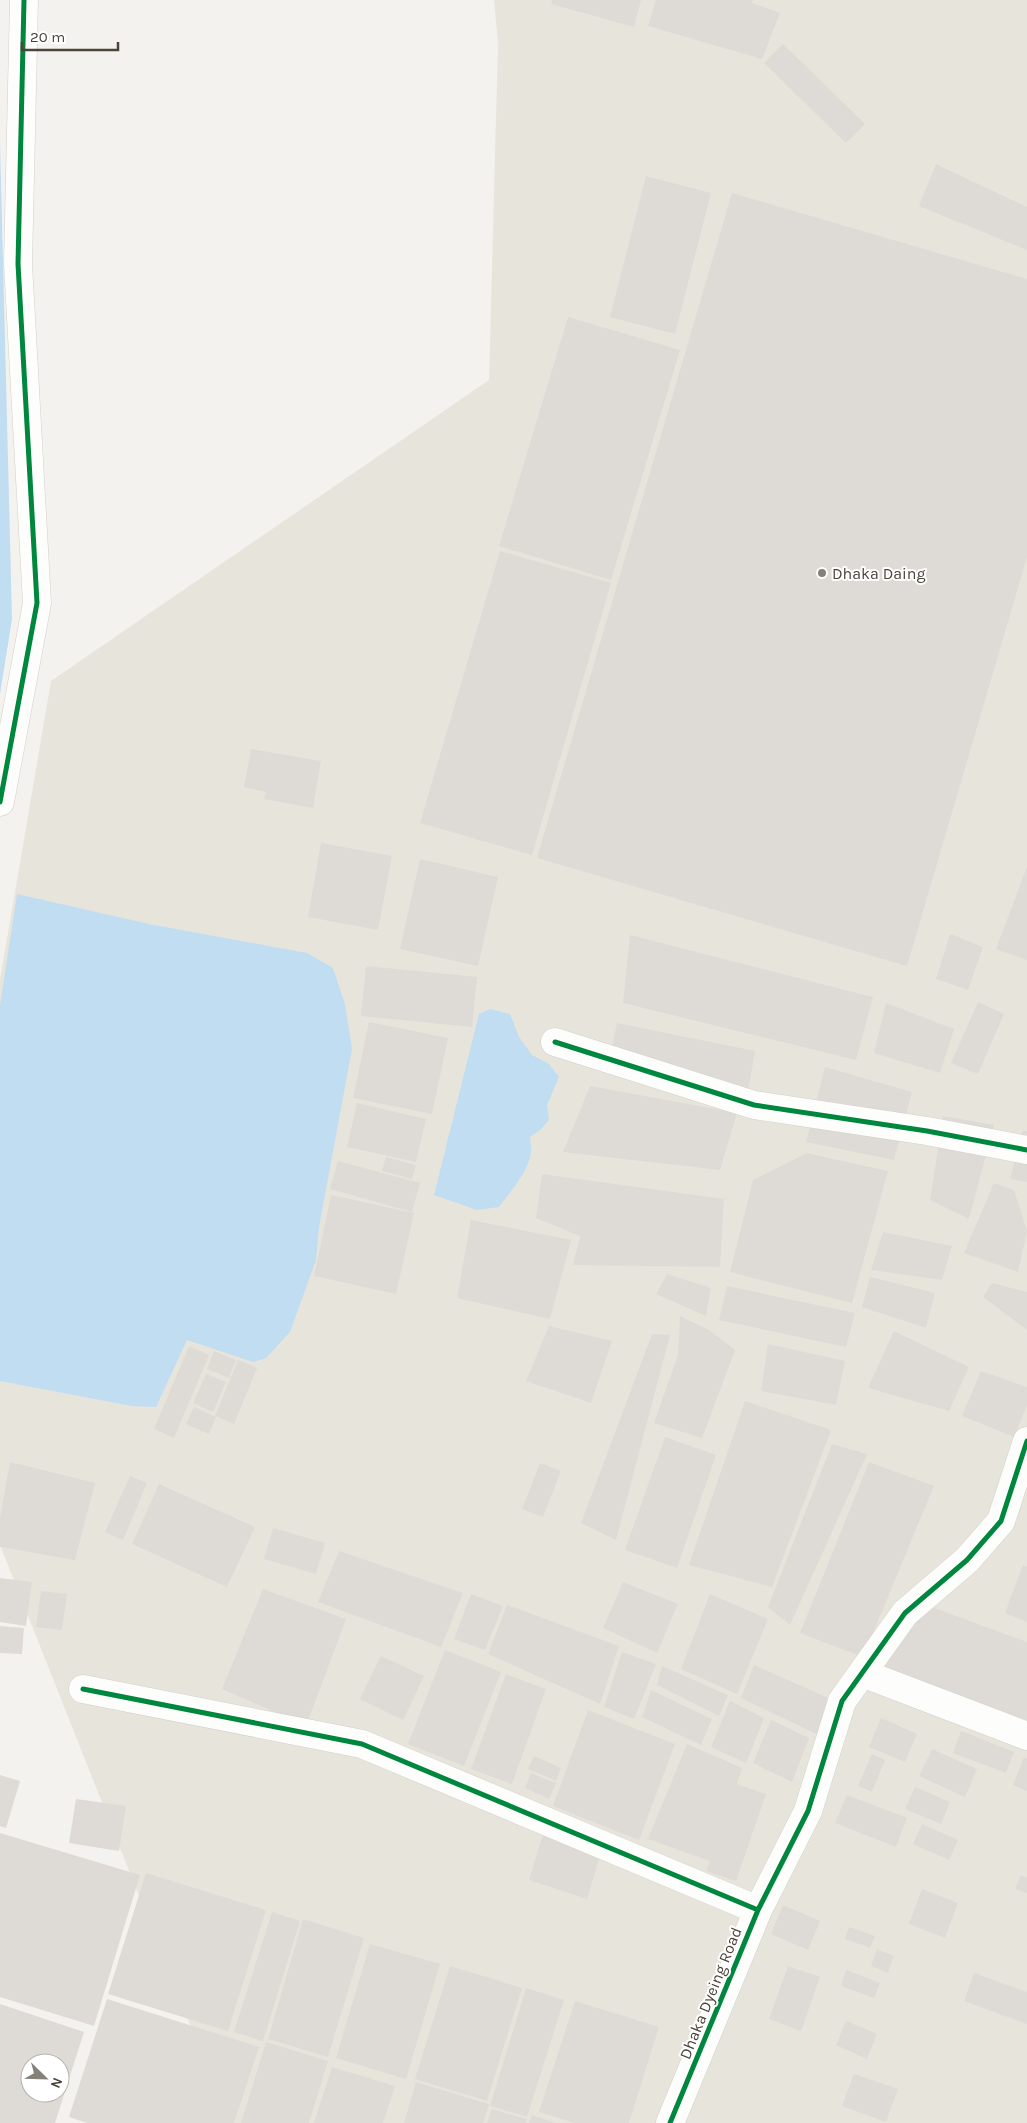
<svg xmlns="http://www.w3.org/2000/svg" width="1027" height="2123" font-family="Karla,sans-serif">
<rect width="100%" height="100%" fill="#f4f2ee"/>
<path fill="#e7e4dc" d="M 494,0 L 1027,0 L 1027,2123 L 229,2123 L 0,1545 L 0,980 L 51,681 L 489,380 L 498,44 Z"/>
<path fill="#c0ddf1" d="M 0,0 L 0,142 L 12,619 L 0,694 Z
M 17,894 L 149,924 L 307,953 L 333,968 L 345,1004 L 352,1049 L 319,1227 L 316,1260 L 290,1332 L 266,1358 L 253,1362 L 187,1340 L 156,1407 L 132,1406 L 0,1381 L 0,1006 Z
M 490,1009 L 510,1014 L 519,1037 L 532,1055 L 549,1064 L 559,1077 L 547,1105 L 549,1120 L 540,1130 L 530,1137 C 530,1142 532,1148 531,1153 C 528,1172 510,1192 499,1207 L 477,1210 L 434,1195 L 479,1014 Z"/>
<path fill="#dedbd6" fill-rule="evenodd" d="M 552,0 L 641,0 L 634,27 L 551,4 Z
M 656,0 L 753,0 L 752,3 L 780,13 L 762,59 L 648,26 Z
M 783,44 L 865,124 L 846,143 L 764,63 Z
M 936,164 L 1027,207 L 1027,250 L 919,206 Z
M 646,176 L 711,193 L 675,334 L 610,317 Z
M 732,193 L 1027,279 L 1027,557 L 907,966 L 537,858 Z
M 568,317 L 680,350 L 611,580 L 499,546 Z
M 500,551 L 611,583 L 532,855 L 420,823 Z
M 251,749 L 321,761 L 313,808 L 264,799 L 266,792 L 244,787 Z
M 321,843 L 392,856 L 378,930 L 308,917 Z
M 420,859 L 498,877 L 478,966 L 400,949 Z
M 1027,867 L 1027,960 L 996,949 Z
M 950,934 L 983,947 L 968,990 L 936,979 Z
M 630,935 L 873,997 L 856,1060 L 623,1003 Z
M 366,966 L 477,977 L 472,1027 L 361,1016 Z
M 978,1002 L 1004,1014 L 978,1074 L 951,1063 Z
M 886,1003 L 954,1029 L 940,1073 L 874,1053 Z
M 369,1022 L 448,1038 L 432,1114 L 353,1098 Z
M 617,1023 L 755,1051 L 748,1091 L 612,1048 Z
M 825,1067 L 912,1092 L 894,1160 L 806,1142 Z
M 590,1086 L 737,1113 L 720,1170 L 563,1152 Z
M 357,1103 L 426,1119 L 416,1162 L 347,1147 Z
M 943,1116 L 994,1125 L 969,1219 L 930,1200 Z
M 1023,1131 L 1027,1131 L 1027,1182 L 1010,1179 Z
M 807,1153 L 888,1171 L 852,1303 L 730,1272 L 753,1180 Z
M 386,1157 L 416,1165 L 412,1179 L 382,1171 Z
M 338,1161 L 420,1183 L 412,1212 L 330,1189 Z
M 542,1174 L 724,1199 L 720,1267 L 573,1265 L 580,1236 L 536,1218 Z
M 994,1183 L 1014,1190 L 1027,1231 L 1018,1272 L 964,1253 Z
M 331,1195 L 414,1213 L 396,1294 L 314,1276 Z
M 471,1220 L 571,1240 L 550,1319 L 457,1298 Z
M 883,1232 L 952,1246 L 942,1280 L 871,1270 Z
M 667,1274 L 711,1288 L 706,1316 L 656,1294 Z
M 870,1277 L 935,1293 L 926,1328 L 862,1307 Z
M 992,1283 L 1027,1292 L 1027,1330 L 983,1297 Z
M 727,1286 L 855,1313 L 846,1347 L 719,1320 Z
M 680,1316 L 709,1330 L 735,1350 L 702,1438 L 654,1423 L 678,1355 Z
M 549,1326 L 612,1341 L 591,1403 L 526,1381 Z
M 894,1331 L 969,1367 L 949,1411 L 868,1388 Z
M 652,1334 L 670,1335 L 616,1540 L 581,1523 Z
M 768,1344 L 845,1361 L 836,1405 L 761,1391 Z
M 189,1346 L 209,1355 L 174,1438 L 154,1429 Z
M 214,1351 L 236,1360 L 229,1378 L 207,1369 Z
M 238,1360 L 257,1368 L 234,1424 L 215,1416 Z
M 981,1371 L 1027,1387 L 1027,1405 L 1014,1437 L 962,1416 Z
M 206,1374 L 226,1382 L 213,1412 L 193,1403 Z
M 745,1401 L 831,1430 L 772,1587 L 689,1565 Z
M 194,1407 L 216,1417 L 209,1434 L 186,1424 Z
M 665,1437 L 716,1455 L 677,1568 L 625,1550 Z
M 832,1444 L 867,1454 L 790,1625 L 768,1607 Z
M 10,1462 L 95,1483 L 75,1560 L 0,1547 L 0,1517 Z
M 869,1462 L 934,1486 L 863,1657 L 800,1633 Z
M 540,1463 L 561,1471 L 543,1517 L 522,1509 Z
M 130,1476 L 147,1483 L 123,1540 L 105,1532 Z
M 159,1484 L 255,1527 L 227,1587 L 132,1544 Z
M 273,1528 L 325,1543 L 316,1574 L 264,1559 Z
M 339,1551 L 463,1593 L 441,1647 L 318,1602 Z
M 1023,1565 L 1027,1567 L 1027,1622 L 1005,1613 Z
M 0,1578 L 32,1582 L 26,1626 L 0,1622 Z
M 623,1582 L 678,1604 L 657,1653 L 603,1628 Z
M 263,1589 L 346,1619 L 306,1726 L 222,1689 Z
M 41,1591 L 67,1594 L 62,1630 L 36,1627 Z
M 471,1594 L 503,1606 L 485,1650 L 454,1639 Z
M 710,1594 L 768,1619 L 737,1694 L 681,1669 Z
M 507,1605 L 619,1646 L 600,1704 L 488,1654 Z
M 929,1606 L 1027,1642 L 1027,1720 L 875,1671 Z
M 0,1626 L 24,1628 L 22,1654 L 0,1653 Z
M 445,1650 L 501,1672 L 464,1766 L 408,1744 Z
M 622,1652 L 656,1664 L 634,1719 L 604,1707 Z
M 381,1656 L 424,1676 L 403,1720 L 360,1699 Z
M 754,1665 L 846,1706 L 829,1740 L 741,1698 Z
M 662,1666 L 728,1695 L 719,1716 L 657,1685 Z
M 506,1674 L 546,1689 L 512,1784 L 471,1769 Z
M 651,1690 L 712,1719 L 701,1745 L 642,1717 Z
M 730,1701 L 764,1718 L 746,1763 L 711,1747 Z
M 588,1710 L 675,1744 L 639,1840 L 553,1806 Z
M 881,1718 L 917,1734 L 905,1762 L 869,1747 Z
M 771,1720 L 809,1738 L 792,1782 L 753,1763 Z
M 961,1731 L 1014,1752 L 1006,1773 L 953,1753 Z
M 687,1744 L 742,1768 L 737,1784 L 766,1794 L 736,1881 L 706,1871 L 710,1861 L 648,1839 Z
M 932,1749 L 977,1769 L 965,1797 L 919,1776 Z
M 872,1754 L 885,1760 L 872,1792 L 858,1786 Z
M 534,1756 L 561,1768 L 556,1781 L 528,1769 Z
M 1024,1757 L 1027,1759 L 1027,1791 L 1013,1785 Z
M 531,1773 L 556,1783 L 549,1799 L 525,1788 Z
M 0,1775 L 20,1781 L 6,1828 L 0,1826 Z
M 915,1787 L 950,1802 L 941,1824 L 905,1809 Z
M 847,1795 L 907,1818 L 896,1847 L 835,1823 Z
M 76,1799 L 126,1806 L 119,1851 L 69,1843 Z
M 922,1824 L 958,1840 L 949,1860 L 913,1844 Z
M 0,1833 L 140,1875 L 94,2026 L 0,1997 Z
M 543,1834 L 601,1853 L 587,1899 L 529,1880 Z
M 146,1873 L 266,1910 L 228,2031 L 108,1994 Z
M 1021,1875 L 1027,1877 L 1027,1893 L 1015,1889 Z
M 922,1889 L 958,1903 L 945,1938 L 909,1924 Z
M 783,1905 L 820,1921 L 808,1950 L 771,1934 Z
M 272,1912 L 300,1921 L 263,2041 L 234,2032 Z
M 303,1919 L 364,1938 L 328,2057 L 268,2039 Z
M 849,1927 L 875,1936 L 870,1948 L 845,1939 Z
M 370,1944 L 440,1964 L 406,2079 L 336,2058 Z
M 877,1949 L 894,1956 L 888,1973 L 871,1966 Z
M 450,1966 L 522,1988 L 487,2101 L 415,2079 Z
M 788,1966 L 820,1977 L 801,2031 L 769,2019 Z
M 846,1970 L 880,1983 L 874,1998 L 841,1986 Z
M 974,1973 L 1027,1992 L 1027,2024 L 964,2001 Z
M 526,1988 L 564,2000 L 527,2117 L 490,2106 Z
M 107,1999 L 259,2047 L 234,2123 L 87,2123 L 69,2117 Z
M 575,2001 L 659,2027 L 629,2123 L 575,2123 L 539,2112 Z
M 0,2004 L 84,2032 L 55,2123 L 0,2123 ZM 30,2063 L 60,2063 L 60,2093 L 30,2093 Z
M 846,2021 L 877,2034 L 867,2059 L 836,2045 Z
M 266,2042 L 328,2061 L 309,2123 L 241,2123 Z
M 332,2067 L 395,2086 L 383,2123 L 314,2123 Z
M 854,2074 L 898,2089 L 886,2122 L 842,2106 Z
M 416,2082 L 489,2104 L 483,2123 L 404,2123 Z
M 492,2109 L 527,2119 L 526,2123 L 487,2123 Z
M 532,2115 L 556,2123 L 529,2123 Z"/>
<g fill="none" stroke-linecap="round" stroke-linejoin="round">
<defs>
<path id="street" d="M 0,802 L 37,603 L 18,264 L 24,0
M 555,1042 L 754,1105 L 927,1131 L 1027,1150
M 862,1673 L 1027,1736
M 83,1689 L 362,1744 L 758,1910
M 670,2123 L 758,1910 L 808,1811 L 842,1701 L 905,1613 L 967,1560 L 1001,1521 L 1027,1441"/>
</defs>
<use href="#street" stroke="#d2d0cb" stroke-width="29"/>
<use href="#street" stroke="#fdfdfc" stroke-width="28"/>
<defs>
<path id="cycleway" d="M 0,802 L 37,603 L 18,264 L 24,0
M 555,1042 L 754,1105 L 927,1131 L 1027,1150
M 83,1689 L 362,1744 L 758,1910
M 670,2123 L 758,1910 L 808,1811 L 842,1701 L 905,1613 L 967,1560 L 1001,1521 L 1027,1441"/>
</defs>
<use href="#cycleway" stroke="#fff" stroke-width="8"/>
<use href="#cycleway" stroke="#00873e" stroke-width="5"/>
</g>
<circle fill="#868178" stroke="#fff" stroke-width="2" cx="822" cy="573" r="5"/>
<g text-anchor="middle" stroke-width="4" stroke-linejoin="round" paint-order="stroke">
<g font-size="16" fill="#4b4439" stroke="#fff" text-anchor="start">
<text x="832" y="579">Dhaka Daing</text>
</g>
<g font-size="16" fill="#4b4439" stroke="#fff">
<text transform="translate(710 1993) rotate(-68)" y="6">Dhaka Dyeing Road</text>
</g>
</g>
<g transform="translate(45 2078) rotate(113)"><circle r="24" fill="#ffffff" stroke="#b7b4b0"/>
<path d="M0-4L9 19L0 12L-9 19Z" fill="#868178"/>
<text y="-8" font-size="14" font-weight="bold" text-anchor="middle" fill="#4b4439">N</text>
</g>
<path d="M22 42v8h96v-8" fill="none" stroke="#4b4439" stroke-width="2.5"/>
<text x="30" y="42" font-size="15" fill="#4b4439" stroke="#ffffff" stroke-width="4" paint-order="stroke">20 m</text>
</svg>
